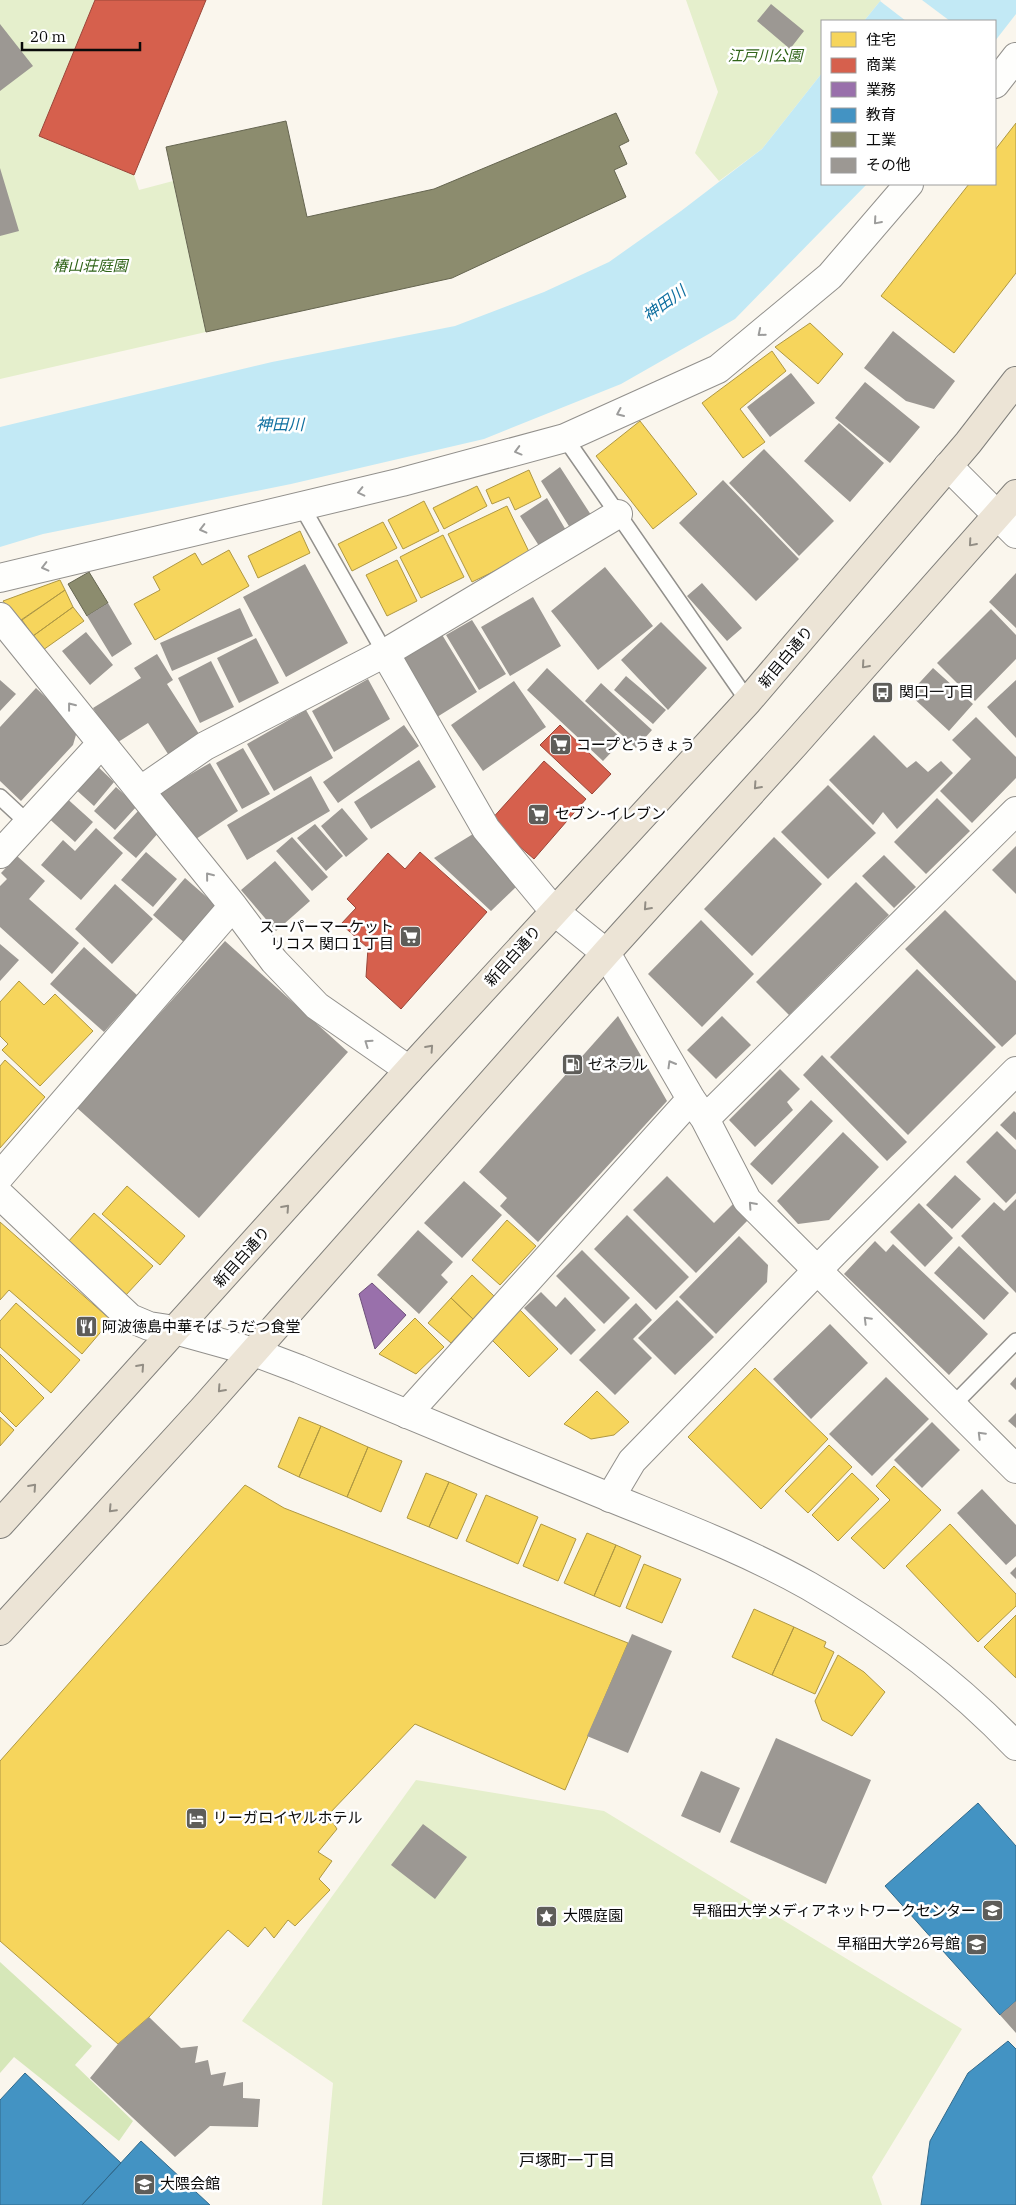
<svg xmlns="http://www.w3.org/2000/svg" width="1016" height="2205" font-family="'IBM Plex Serif','Noto Sans JP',serif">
<rect width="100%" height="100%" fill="#faf6ed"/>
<path fill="#e5efcc" d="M 0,0 L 95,0 L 39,136 L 134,175 L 139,190 L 173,181 L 206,332 L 0,379 Z
M 686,0 L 881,0 L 864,21 L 822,21 L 822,73 L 762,149 L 719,181 L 695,153 L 718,92 Z
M 416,1780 L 604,1811 L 962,2029 L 872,2177 L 882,2205 L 322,2205 L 333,2083 L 242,2021 Z"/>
<path fill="#d6e7b9" d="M 0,1962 L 92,2046 L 75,2065 L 133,2121 L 119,2141 L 14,2057 L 0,2073 Z"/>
<path fill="#c2e9f5" d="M 881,0 L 1016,0 L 1016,14 L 995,41 L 995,21 L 864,21 Z
M 822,73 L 822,184 L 867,184 L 735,319 L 621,384 L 484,439 L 291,484 L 43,534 L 0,547 L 0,427 L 272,362 L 455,326 L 544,292 L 609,262 L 681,211 L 762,149 Z"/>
<path fill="#faf6ed" d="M 881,0 L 922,0 L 950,21 L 906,21 L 880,1 Z"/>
<path fill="#f6d55c" stroke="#af9843" d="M 1016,123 L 1016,273 L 954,353 L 881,296 L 969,184 L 995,184 L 995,150 Z
M 810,323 L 843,354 L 818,384 L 775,347 Z
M 772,351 L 786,371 L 740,409 L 765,442 L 743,458 L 702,403 Z
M 640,421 L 697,494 L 653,529 L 596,456 Z
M 529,470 L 541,497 L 515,510 L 509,497 L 492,504 L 486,490 Z
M 477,486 L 487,506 L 444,529 L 433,508 Z
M 424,501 L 439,531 L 403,549 L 388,520 Z
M 507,506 L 530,554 L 472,582 L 448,534 Z
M 383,522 L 397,548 L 352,571 L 338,544 Z
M 300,531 L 310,553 L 258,578 L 248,556 Z
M 443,535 L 464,577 L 421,598 L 400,557 Z
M 229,550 L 249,586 L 155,640 L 134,604 L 160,590 L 153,577 L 195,553 L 202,565 Z
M 397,560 L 417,601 L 387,616 L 366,575 Z
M 60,580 L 65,590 L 18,622 L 3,601 Z
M 65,590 L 73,607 L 33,636 L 22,620 Z
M 73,607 L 84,621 L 43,650 L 33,636 Z
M 19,981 L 44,1005 L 55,994 L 93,1031 L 40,1086 L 2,1050 L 8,1044 L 0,1036 L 0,1002 Z
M 5,1060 L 45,1097 L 0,1148 L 0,1066 Z
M 127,1186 L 185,1236 L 160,1265 L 102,1214 Z
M 94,1213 L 153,1266 L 125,1296 L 67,1243 Z
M 507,1220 L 536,1246 L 500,1285 L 472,1260 Z
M 0,1222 L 111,1320 L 82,1354 L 9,1290 L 0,1300 Z
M 472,1275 L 494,1296 L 473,1319 L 451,1298 Z
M 451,1298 L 473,1319 L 451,1343 L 428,1323 Z
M 16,1303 L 80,1360 L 51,1393 L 0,1347 L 0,1321 Z
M 520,1310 L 558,1349 L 529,1377 L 491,1339 Z
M 415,1318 L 444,1347 L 416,1374 L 379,1354 Z
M 0,1354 L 44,1398 L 16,1427 L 0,1411 Z
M 755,1368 L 828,1439 L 761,1509 L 688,1437 Z
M 597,1391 L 629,1422 L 614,1435 L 591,1439 L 564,1424 Z
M 0,1417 L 14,1430 L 0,1446 Z
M 299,1417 L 321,1426 L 299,1477 L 278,1467 Z
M 321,1426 L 368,1447 L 347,1497 L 299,1477 Z
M 829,1445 L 852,1467 L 808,1513 L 785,1491 Z
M 368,1447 L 402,1461 L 381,1512 L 347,1497 Z
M 894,1466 L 941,1510 L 884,1569 L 851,1538 L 890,1500 L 876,1486 Z
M 426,1473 L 449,1482 L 429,1527 L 407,1518 Z
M 852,1473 L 879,1499 L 838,1541 L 812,1515 Z
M 449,1482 L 477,1494 L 457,1539 L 429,1527 Z
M 245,1485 L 284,1508 L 628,1643 L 565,1790 L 415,1724 L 328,1815 L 337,1829 L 318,1852 L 332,1861 L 319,1879 L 330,1890 L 295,1926 L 288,1920 L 274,1938 L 265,1927 L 248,1947 L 228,1930 L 149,2017 L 118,2044 L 0,1941 L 0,1761 Z
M 486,1495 L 538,1517 L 518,1564 L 466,1541 Z
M 541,1524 L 576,1539 L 558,1581 L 523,1566 Z
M 950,1524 L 1016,1594 L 1016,1606 L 978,1642 L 906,1566 Z
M 587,1533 L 616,1545 L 594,1596 L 564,1583 Z
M 616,1545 L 641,1556 L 620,1607 L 594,1596 Z
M 644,1564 L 681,1579 L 662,1623 L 626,1608 Z
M 754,1609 L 794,1627 L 772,1675 L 732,1657 Z
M 1016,1615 L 1016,1678 L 984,1647 Z
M 794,1627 L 826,1642 L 824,1647 L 834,1652 L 815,1694 L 772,1675 Z
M 838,1655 L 864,1672 L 885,1692 L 852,1736 L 822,1720 L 815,1701 Z"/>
<path fill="#d6604d" stroke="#994639" d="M 95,0 L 206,0 L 134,175 L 39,136 Z
M 560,725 L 611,774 L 592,794 L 540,745 Z
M 544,761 L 586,799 L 534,859 L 490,821 Z
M 420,852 L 487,912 L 401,1009 L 366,977 L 368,948 L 341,924 L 356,908 L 347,899 L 388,853 L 405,869 Z"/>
<path fill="#9970ab" stroke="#6e517b" d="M 372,1283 L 406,1315 L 375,1349 L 359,1294 Z"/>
<path fill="#4393c3" stroke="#326a8c" d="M 978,1803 L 1016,1846 L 1016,2001 L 1000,2015 L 885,1886 Z
M 1008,2041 L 1016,2049 L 1016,2205 L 921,2205 L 930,2141 L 968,2073 Z
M 25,2073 L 121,2163 L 82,2205 L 0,2205 L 0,2100 Z
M 141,2141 L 210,2205 L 82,2205 Z"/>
<path fill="#8c8c6e" stroke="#656550" d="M 616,113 L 629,141 L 619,146 L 627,164 L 614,170 L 626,197 L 452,278 L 206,332 L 166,147 L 286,121 L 307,217 L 434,189 Z
M 89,572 L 108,603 L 87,616 L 68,584 Z"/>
<path fill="#9c9893" d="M 771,4 L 804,31 L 790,49 L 757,21 Z
M 0,24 L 33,66 L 0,91 Z
M 0,168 L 19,231 L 0,236 Z
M 893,331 L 955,381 L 934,409 L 906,401 L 864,368 Z
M 791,373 L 815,403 L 770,437 L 747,407 Z
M 865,382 L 920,427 L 890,463 L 835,418 Z
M 839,423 L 884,463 L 850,502 L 804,461 Z
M 764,449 L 834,521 L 799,556 L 729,483 Z
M 560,467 L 593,518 L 572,531 L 541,481 Z
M 723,480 L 799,559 L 756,601 L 679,523 Z
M 547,498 L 567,532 L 541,549 L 520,516 Z
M 305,564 L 348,643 L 286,677 L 243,597 Z
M 605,567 L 653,626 L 598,670 L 551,611 Z
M 1016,573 L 1016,628 L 989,602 Z
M 702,583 L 742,628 L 727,641 L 687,596 Z
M 533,597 L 561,646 L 510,676 L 481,627 Z
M 108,603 L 132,644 L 112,657 L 87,616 Z
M 240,608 L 253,636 L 172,671 L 160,643 Z
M 991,609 L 1016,635 L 1016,659 L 975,701 L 937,663 Z
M 472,620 L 506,674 L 479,690 L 446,635 Z
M 661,622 L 707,668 L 668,710 L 621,660 Z
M 86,632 L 113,665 L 90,685 L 62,651 Z
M 441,633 L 477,692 L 437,717 L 401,658 Z
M 256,638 L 279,683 L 239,703 L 217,658 Z
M 157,654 L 173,680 L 167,684 L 199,734 L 168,754 L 148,723 L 115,744 L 93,708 L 141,678 L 134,668 Z
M 211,661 L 234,707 L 200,723 L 178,678 Z
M 547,668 L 623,740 L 603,761 L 527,690 Z
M 933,668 L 973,704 L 949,731 L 909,694 Z
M 626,676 L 666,710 L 653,724 L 614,690 Z
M 368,679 L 390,719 L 334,752 L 312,711 Z
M 0,680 L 16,694 L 0,711 Z
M 1016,680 L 1016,738 L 987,707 Z
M 514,681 L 546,727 L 483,771 L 451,725 Z
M 601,683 L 652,730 L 636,748 L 585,701 Z
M 36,688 L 78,728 L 73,745 L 21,801 L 0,781 L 0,727 Z
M 306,710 L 333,758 L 274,791 L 247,744 Z
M 976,717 L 1016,757 L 1016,778 L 972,823 L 940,791 L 971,759 L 952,740 Z
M 404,725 L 419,746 L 338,803 L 323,782 Z
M 874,735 L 907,768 L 916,761 L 928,772 L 941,761 L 953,773 L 897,829 L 883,812 L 873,825 L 829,780 Z
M 243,748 L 270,794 L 242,809 L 216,763 Z
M 419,760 L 436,787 L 371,829 L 354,802 Z
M 94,763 L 114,782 L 94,806 L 73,787 Z
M 210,763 L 238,811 L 196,839 L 158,793 Z
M 311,776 L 330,811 L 247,860 L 227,825 Z
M 828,785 L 876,833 L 828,879 L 781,832 Z
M 116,787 L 137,806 L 115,830 L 94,811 Z
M 63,795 L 93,822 L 75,842 L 45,815 Z
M 937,798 L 970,831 L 926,874 L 894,842 Z
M 342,808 L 368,839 L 346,857 L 321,826 Z
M 138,811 L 160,831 L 136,858 L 113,838 Z
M 315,824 L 343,856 L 326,871 L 297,838 Z
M 96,828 L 123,853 L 81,900 L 41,865 L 63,840 L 75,851 Z
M 473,834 L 516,887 L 491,911 L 434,858 Z
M 292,837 L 328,877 L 312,891 L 276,851 Z
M 774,837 L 822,884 L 752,956 L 704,909 Z
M 1016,846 L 1016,894 L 992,870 Z
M 146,852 L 177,879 L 153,907 L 121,880 Z
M 884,855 L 916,887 L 894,908 L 862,876 Z
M 17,856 L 45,881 L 29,899 L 79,943 L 52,974 L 0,927 L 0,886 L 7,879 L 1,873 Z
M 275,861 L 310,901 L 276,931 L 241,890 Z
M 185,878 L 218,907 L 186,944 L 153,915 Z
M 856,882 L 889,915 L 789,1015 L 756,982 Z
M 115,884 L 153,919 L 112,964 L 75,929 Z
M 945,910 L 1016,981 L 1016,1034 L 1002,1047 L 905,949 Z
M 701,920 L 754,974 L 702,1027 L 648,974 Z
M 225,941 L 348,1052 L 199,1218 L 76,1107 Z
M 0,944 L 19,960 L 0,981 Z
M 84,947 L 137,995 L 104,1032 L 50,984 Z
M 917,969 L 996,1047 L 908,1135 L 830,1057 Z
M 618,1016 L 667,1101 L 538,1242 L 500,1206 L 507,1198 L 479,1172 Z
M 722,1016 L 751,1045 L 716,1079 L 687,1050 Z
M 822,1055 L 907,1142 L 887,1161 L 803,1075 Z
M 780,1069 L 800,1089 L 787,1102 L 793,1110 L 755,1147 L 729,1120 Z
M 811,1100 L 833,1121 L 772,1185 L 750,1164 Z
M 1014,1111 L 1016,1113 L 1016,1140 L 1000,1125 Z
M 997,1131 L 1016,1150 L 1016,1193 L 1006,1203 L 966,1162 Z
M 843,1132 L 879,1167 L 829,1220 L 798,1224 L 777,1201 Z
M 955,1175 L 981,1199 L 952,1229 L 926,1205 Z
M 667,1176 L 714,1223 L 734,1203 L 749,1219 L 696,1273 L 633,1210 Z
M 464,1181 L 502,1215 L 462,1258 L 424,1223 Z
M 1016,1199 L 1016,1293 L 961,1236 L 994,1202 L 1004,1211 Z
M 919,1203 L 953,1238 L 925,1267 L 890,1232 Z
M 627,1215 L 689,1277 L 656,1310 L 594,1249 Z
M 418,1230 L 453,1262 L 441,1275 L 448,1282 L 419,1314 L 377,1275 Z
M 739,1236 L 768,1265 L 767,1282 L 716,1334 L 679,1297 Z
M 875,1241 L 886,1252 L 893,1244 L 988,1334 L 949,1375 L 844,1274 Z
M 959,1246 L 1009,1293 L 984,1320 L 934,1273 Z
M 582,1250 L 630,1298 L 604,1324 L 556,1276 Z
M 541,1292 L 556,1307 L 565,1297 L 596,1330 L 571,1355 L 524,1308 Z
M 677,1300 L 714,1337 L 675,1375 L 638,1338 Z
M 636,1303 L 652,1320 L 633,1339 L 652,1358 L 615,1395 L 579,1360 Z
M 830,1324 L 868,1363 L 811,1419 L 773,1379 Z
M 886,1377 L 929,1419 L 872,1476 L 829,1434 Z
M 1016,1377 L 1016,1390 L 1010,1384 Z
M 1016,1413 L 1016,1428 L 1008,1421 Z
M 932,1422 L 960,1450 L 922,1488 L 894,1460 Z
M 982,1489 L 1016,1525 L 1016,1556 L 1006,1565 L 957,1513 Z
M 1016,1567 L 1016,1579 L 1010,1573 Z
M 632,1634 L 672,1651 L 628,1753 L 587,1736 Z
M 776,1738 L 871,1780 L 826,1884 L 730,1842 Z
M 701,1771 L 740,1788 L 720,1833 L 681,1816 Z
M 423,1824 L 467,1857 L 435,1899 L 391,1865 Z
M 1016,2001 L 1016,2033 L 1000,2015 Z
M 149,2017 L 181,2048 L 198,2046 L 195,2063 L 208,2060 L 211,2075 L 226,2072 L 223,2086 L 243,2082 L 243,2098 L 260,2099 L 258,2127 L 210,2126 L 175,2157 L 90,2078 L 118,2044 Z"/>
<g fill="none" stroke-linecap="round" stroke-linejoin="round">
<defs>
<path id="service" d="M 565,438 L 748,701
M 301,505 L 385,653
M 0,797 L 28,823
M 952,1406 L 1016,1341"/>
<path id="minor" d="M 995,84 L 1016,57
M 948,466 L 1016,534
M 0,578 L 402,482 L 565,438 L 718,369 L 830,276 L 909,184
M 0,617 L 233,906 L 274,961 L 317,1006 L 409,1070
M 385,653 L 486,829 L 554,911 L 606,953 L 691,1099 L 705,1119 L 747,1200 L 1016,1469
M 141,790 L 205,746 L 385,653 L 618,514
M 0,854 L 101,744
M 705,1119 L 1016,811
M 0,1176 L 233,906
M 0,1195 L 130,1318 L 149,1326 L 175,1330
M 407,1414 L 691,1099
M 610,1498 L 632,1461 L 834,1253 L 1016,1071"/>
<path id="tertiary" d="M 175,1330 L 254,1352 L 299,1369 C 392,1408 486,1447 580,1485 C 656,1517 736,1545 809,1586 C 885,1630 955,1682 1016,1746"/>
<path id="primary" d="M 0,1524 L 409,1070 L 748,701 L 968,443 L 1016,381
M 0,1631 L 203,1409 L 606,953 L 795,744 L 1016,494"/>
</defs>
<use href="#service" stroke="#92908c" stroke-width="18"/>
<use href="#minor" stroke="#92908c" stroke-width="30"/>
<use href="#tertiary" stroke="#92908c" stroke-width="30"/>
<use href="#primary" stroke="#7f7e7a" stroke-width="30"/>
<use href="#service" stroke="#fefefc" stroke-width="15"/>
<use href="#minor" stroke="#fefefc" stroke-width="28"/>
<use href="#tertiary" stroke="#fefefc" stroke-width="28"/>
<use href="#primary" stroke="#ece4d6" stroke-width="28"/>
</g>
<defs><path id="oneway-chevron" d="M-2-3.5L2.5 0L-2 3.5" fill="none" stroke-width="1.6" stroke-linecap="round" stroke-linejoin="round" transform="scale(1.25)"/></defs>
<g stroke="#9c9c9b">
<use href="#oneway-chevron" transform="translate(877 221) rotate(131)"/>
<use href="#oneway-chevron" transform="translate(761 333) rotate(140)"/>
<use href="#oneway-chevron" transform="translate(620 413) rotate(156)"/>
<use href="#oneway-chevron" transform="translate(518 451) rotate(165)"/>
<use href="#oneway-chevron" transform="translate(361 492) rotate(167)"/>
<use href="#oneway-chevron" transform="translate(203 529) rotate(166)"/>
<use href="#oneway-chevron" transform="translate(45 567) rotate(166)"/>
<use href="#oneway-chevron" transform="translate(71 706) rotate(-128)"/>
<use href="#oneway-chevron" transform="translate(209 876) rotate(-129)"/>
<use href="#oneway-chevron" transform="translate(368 1043) rotate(-145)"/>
<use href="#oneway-chevron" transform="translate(671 1064) rotate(-120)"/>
<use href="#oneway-chevron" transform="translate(752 1205) rotate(-132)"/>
<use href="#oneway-chevron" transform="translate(867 1320) rotate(-135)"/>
<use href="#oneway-chevron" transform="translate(981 1435) rotate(-135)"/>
</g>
<g stroke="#928d84">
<use href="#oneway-chevron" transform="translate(972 543) rotate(131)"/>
<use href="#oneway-chevron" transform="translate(865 665) rotate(131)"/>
<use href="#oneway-chevron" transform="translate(757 786) rotate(132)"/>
<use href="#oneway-chevron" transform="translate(647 907) rotate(132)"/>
<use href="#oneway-chevron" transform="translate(430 1048) rotate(-48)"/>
<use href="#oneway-chevron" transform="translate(286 1208) rotate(-48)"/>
<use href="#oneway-chevron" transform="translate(141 1367) rotate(-48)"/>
<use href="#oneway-chevron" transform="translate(221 1389) rotate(132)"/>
<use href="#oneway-chevron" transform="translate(33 1487) rotate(-48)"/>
<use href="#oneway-chevron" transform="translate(112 1509) rotate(133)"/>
</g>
<defs>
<symbol id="bus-square" viewBox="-11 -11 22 22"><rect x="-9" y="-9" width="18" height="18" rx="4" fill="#5e5d59" stroke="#fff"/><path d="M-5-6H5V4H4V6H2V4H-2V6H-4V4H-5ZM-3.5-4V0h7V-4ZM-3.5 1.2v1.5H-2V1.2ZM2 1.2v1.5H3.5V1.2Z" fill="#fff"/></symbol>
<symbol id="supermarket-square" viewBox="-11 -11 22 22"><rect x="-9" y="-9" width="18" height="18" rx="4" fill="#5e5d59" stroke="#fff"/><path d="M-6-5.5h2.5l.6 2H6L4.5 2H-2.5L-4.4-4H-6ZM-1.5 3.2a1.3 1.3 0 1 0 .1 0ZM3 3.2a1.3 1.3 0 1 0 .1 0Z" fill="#fff"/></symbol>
<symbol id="fuel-square" viewBox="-11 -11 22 22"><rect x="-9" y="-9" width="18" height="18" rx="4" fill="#5e5d59" stroke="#fff"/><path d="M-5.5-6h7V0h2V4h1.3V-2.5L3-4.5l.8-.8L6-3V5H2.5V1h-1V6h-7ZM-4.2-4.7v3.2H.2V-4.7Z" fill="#fff"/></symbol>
<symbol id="restaurant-square" viewBox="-11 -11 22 22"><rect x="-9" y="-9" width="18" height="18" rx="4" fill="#5e5d59" stroke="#fff"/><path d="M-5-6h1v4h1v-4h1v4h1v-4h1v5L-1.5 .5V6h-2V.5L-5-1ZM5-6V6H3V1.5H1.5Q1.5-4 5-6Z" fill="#fff"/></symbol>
<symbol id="hotel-square" viewBox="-11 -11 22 22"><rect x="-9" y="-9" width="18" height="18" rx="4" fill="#5e5d59" stroke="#fff"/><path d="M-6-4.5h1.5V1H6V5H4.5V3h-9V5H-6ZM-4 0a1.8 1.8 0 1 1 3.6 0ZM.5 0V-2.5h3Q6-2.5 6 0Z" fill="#fff"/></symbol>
<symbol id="university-square" viewBox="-11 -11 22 22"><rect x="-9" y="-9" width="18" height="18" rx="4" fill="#5e5d59" stroke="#fff"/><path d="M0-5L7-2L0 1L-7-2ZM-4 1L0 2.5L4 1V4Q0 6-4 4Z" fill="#fff"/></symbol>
<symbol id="sight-square" viewBox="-11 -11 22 22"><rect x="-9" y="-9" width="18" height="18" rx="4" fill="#5e5d59" stroke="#fff"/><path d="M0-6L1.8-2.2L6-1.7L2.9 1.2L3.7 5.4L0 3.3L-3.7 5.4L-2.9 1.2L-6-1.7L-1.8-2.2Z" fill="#fff"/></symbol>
</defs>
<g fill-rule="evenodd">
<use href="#bus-square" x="870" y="680" width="25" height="25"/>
<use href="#supermarket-square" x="548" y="732" width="25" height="25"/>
<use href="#supermarket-square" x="526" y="802" width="25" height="25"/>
<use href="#supermarket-square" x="398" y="924" width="25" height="25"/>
<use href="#fuel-square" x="560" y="1052" width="25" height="25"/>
<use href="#restaurant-square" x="74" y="1314" width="25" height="25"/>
<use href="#hotel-square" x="184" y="1806" width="25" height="25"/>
<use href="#university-square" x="980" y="1898" width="25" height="25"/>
<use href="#sight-square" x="534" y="1904" width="25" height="25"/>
<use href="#university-square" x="964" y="1932" width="25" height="25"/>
<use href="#university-square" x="132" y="2172" width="25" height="25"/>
</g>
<g text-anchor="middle" stroke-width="5" stroke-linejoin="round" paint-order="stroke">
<g font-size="15" font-style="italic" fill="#306419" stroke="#fff">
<text x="765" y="61">江戸川公園</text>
<text x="90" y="271">椿山荘庭園</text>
</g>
<g font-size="15" fill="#0a0a0a" stroke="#fff">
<text transform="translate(786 657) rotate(-50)" y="5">新目白通り</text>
<text transform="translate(513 956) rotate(-48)" y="5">新目白通り</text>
<text transform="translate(242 1257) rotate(-48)" y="5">新目白通り</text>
</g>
<g font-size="15" fill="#0a0a0a" stroke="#fff" text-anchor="start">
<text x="899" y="697">関口一丁目</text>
<text x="576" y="750">コープとうきょう</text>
<text x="555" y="819">セブン-イレブン</text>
<text x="394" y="932" text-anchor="end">スーパーマーケット<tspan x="394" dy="17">リコス 関口１丁目</tspan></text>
<text x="588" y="1070">ゼネラル</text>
<text x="102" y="1332">阿波徳島中華そば うだつ食堂</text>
<text x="213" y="1823">リーガロイヤルホテル</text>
<text x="976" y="1916" text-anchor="end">早稲田大学メディアネットワークセンター</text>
<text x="563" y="1921">大隈庭園</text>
<text x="960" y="1949" text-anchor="end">早稲田大学26号館</text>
<text x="160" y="2189">大隈会館</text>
</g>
<g font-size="16" font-style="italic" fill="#1070a0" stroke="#fff">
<text transform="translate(664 303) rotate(-36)" y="6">神田川</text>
<text x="280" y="430">神田川</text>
</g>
<g font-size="16" fill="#0a0a0a" stroke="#fff">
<text x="567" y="2166">戸塚町一丁目</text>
</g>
</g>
<rect x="821" y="20" width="175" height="165" fill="#ffffff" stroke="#9d9d9d"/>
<rect x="831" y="32" width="25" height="15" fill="#f6d55c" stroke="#9d9d9d"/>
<text x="866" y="45" font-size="15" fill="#0a0a0a">住宅</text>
<rect x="831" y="58" width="25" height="15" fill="#d6604d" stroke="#9d9d9d"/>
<text x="866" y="70" font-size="15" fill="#0a0a0a">商業</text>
<rect x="831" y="82" width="25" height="15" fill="#9970ab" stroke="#9d9d9d"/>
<text x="866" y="95" font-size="15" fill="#0a0a0a">業務</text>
<rect x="831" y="108" width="25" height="15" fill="#4393c3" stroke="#9d9d9d"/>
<text x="866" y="120" font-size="15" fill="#0a0a0a">教育</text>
<rect x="831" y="132" width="25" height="15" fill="#8c8c6e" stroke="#9d9d9d"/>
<text x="866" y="145" font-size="15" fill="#0a0a0a">工業</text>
<rect x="831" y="158" width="25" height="15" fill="#9c9893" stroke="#9d9d9d"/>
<text x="866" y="170" font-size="15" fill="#0a0a0a">その他</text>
<path d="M22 42v8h118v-8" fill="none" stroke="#0a0a0a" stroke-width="2.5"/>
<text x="30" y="42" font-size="15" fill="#0a0a0a" stroke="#ffffff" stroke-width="4" paint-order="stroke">20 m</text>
</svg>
